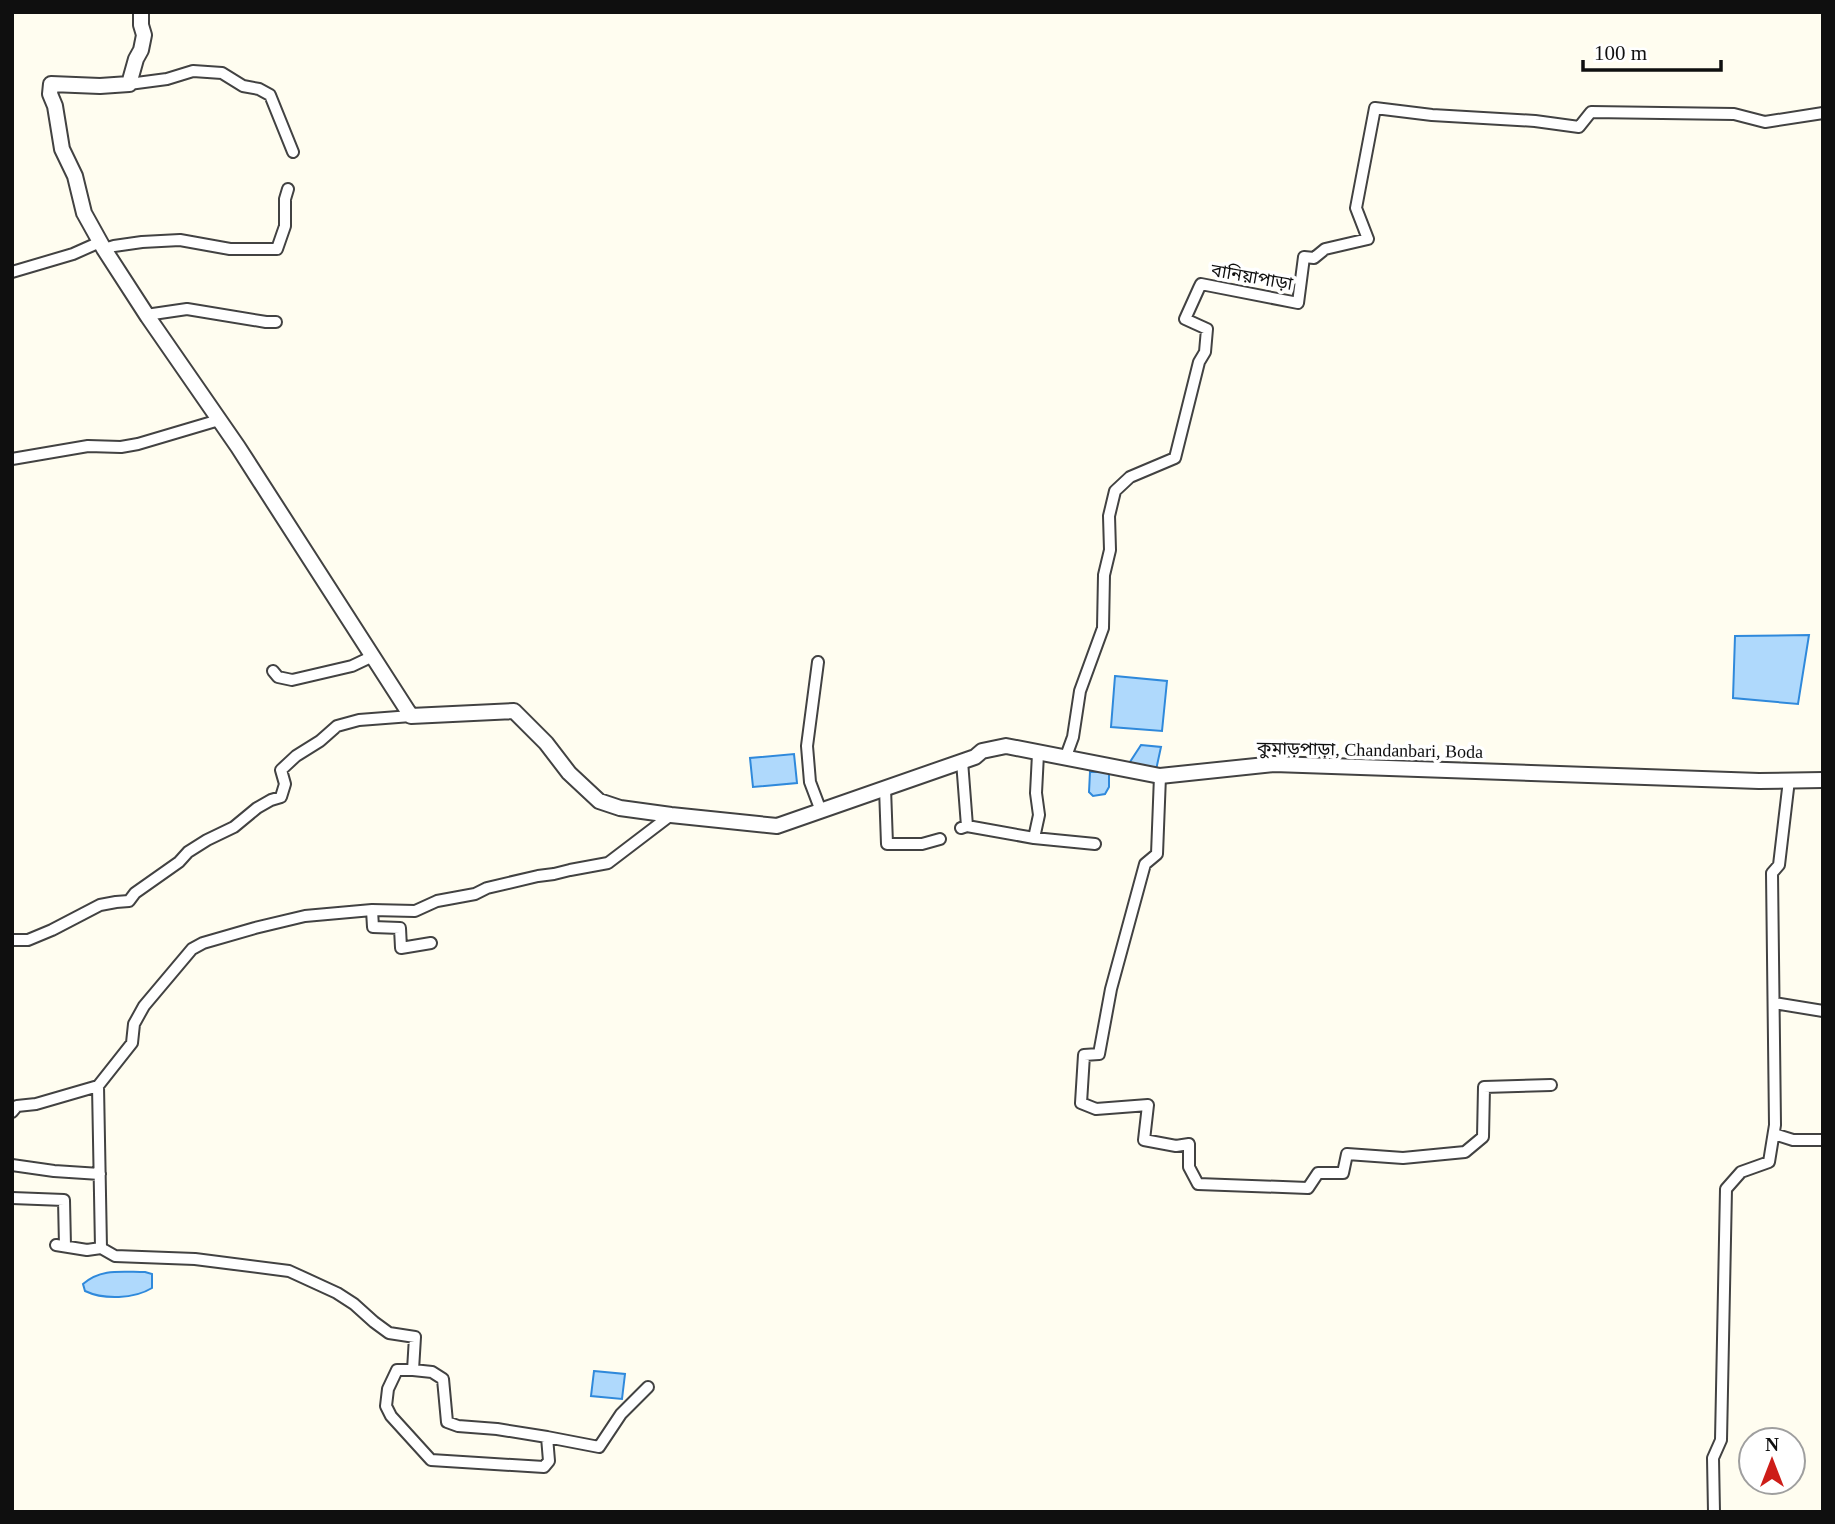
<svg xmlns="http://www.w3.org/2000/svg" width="1835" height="1524" font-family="'Times New Roman','Noto Sans Bengali',serif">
<rect width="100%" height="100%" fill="#fffdf0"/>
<path fill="#afd9fc" stroke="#2f89db" stroke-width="2" d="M 1809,635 L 1798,704 L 1733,698 L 1735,636 Z
M 1115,676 L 1167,681 L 1162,731 L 1111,727 Z
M 1141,745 L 1161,747 L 1156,770 L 1128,765 Z
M 794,754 L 797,783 L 753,787 L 750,758 Z
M 1090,772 L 1109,772 L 1109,787 L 1105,794 L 1093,796 L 1089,792 Z
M 145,1272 L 152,1274 L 152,1288 C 134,1299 104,1300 85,1291 L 83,1284 C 101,1268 122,1272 145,1272 Z
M 594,1371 L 625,1374 L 622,1399 L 591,1396 Z"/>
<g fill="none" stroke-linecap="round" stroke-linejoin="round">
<defs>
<path id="minor" d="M 129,84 L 167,79 L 193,71 L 222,73 L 243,86 L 259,89 L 270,95 L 293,152
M 104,249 L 114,246 L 142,242 L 180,240 L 230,249 L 277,249 L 285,226 L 285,199 L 288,189
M 12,272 L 73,254 L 100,242
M 146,315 L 187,309 L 266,322 L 276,322
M 12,459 L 88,446 L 121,447 L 138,444 L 219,420
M 818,662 L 807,746 L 810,782 L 821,811
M 273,671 L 278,677 L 292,680 L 352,666 L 373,656
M 1065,759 L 1073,737 L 1080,691 L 1103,628 L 1104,575 L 1110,550 L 1109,516 L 1115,491 L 1130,477 L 1175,458 L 1199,362 L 1205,352 L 1207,329 L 1185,319 L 1199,288 L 1201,284 L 1298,303 L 1304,257 L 1314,258 L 1325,249 L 1368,239 L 1356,208 L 1375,108 L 1432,115 L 1535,121 L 1579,127 L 1591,112 L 1734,114 L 1765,122 L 1823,113
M 962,761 L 967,826
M 1160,776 L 1157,854 L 1145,864 L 1111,989 L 1099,1054 L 1084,1055 L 1081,1103 L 1096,1109 L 1148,1105 L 1144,1140 L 1176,1146 L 1189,1144 L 1189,1167 L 1198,1184 L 1308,1188 L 1318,1173 L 1343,1173 L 1347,1154 L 1403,1158 L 1465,1152 L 1483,1137 L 1484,1087 L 1551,1085
M 885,788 L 887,844 L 922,844 L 940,839
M 961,828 L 967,826 L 1034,838 L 1039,815 L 1036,793 L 1038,754
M 1034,838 L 1095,844
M 372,910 L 373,927 L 400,928 L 401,948 L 431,943
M 12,940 L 28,940 L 52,930 L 100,905 L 116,902 L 129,901 L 135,893 L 179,862 L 188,852 L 207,840 L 234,827 L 257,808 L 271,800 L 281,797 L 285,784 L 281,770 L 296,756 L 320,741 L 337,726 L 359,720 L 411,716
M 1774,1003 L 1823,1011
M 12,1112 L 17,1106 L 36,1104 L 98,1086 L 132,1043 L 134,1024 L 144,1006 L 192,949 L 203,943 L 255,928 L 305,916 L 372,910 L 415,911 L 437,901 L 475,894 L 487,888 L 538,876 L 554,874 L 570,870 L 608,863 L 671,815
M 1774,1134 L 1793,1140 L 1823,1140
M 12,1165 L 54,1171 L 100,1174
M 12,1198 L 64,1200 L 65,1246
M 56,1245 L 87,1250 L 101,1248 L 98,1086
M 101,1248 L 115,1256 L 195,1259 L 289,1271 L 337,1293 L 354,1304 L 374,1322 L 389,1333 L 415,1337 L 413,1370 L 397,1370 L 388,1389 L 386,1406 L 391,1416 L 431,1460 L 544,1467 L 549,1461 L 547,1437 L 599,1447 L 621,1414 L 648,1387
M 413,1370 L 432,1372 L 443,1379 L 447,1422 L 458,1426 L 497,1429 L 547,1437
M 1714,1512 L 1713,1458 L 1721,1440 L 1726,1189 L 1741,1172 L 1769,1162 L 1775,1125 L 1772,873 L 1779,865 L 1789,780"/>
<path id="tertiary" d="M 141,12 L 141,25 L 144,35 L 141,50 L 136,59 L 129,84 L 100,86 L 51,84 L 50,94 L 55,106 L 62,149 L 75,176 L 84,213 L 104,249 L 148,317 L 238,447 L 411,716 L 514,711 L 546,743 L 569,773 L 599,801 L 620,808 L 671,815 L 777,826 L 975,757 L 982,751 L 1006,746 L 1160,776 L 1274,764 L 1759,781 L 1823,780"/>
</defs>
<use href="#minor" stroke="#424242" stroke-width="14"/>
<use href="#tertiary" stroke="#424242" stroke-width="18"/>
<use href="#minor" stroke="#fff" stroke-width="10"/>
<use href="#tertiary" stroke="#fff" stroke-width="14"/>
</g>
<g text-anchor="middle" stroke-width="7" stroke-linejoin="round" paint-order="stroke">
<g font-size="18" fill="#0f0f0f" stroke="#fff">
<text transform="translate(1252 277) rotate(10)" y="6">বানিয়াপাড়া</text>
<text transform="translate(1370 750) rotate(1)" y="6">কুমাড়পাড়া, Chandanbari, Boda</text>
</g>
</g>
<rect width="1835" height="1524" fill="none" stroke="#0f0f0f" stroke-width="28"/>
<g transform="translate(1772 1461)"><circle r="33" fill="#ffffff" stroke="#9f9f9f" stroke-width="2"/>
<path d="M0-5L12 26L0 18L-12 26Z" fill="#cd1d18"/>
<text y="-10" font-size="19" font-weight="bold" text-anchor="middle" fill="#0f0f0f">N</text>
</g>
<path d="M1583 60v10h138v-10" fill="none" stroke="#0f0f0f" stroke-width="3.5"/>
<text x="1594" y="60" font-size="21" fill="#0f0f0f" stroke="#ffffff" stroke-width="5" paint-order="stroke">100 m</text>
</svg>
